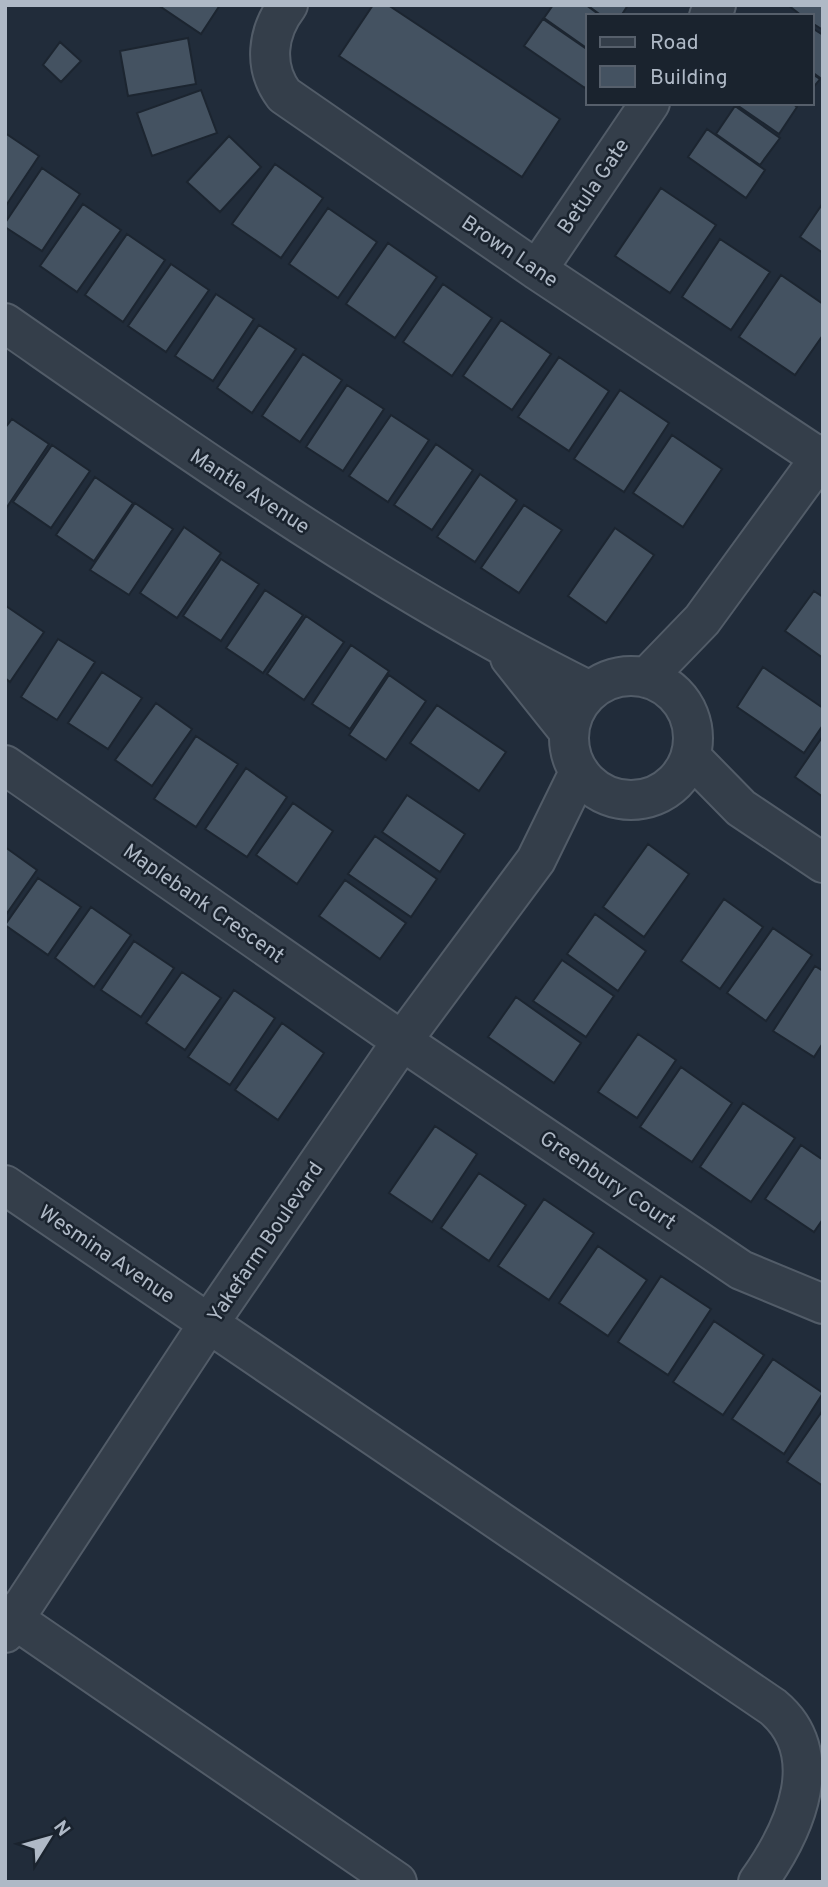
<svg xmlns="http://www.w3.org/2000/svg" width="828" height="1887" font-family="Overpass,sans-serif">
<rect width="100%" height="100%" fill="#212c3a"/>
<path fill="#445261" stroke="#1c2530" stroke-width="2" d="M 158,5 L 220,5 L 201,34 Z
M 373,5 L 388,5 L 560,119 L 522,177 L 339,56 Z
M 553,5 L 586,5 L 601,16 L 588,16 L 588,49 L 544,18 Z
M 587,5 L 628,5 L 621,16 L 602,16 Z
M 788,5 L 823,5 L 823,30 L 812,23 L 812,16 L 802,16 Z
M 543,19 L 588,50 L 588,83 L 585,88 L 524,46 Z
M 812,28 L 823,35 L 823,80 L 812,72 Z
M 188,38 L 196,84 L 128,96 L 120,51 Z
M 60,42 L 81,61 L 61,82 L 43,65 Z
M 812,74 L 820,79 L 812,89 Z
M 201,90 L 217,133 L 152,156 L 137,113 Z
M 734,103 L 792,103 L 797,107 L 779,134 Z
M 735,106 L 780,138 L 760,165 L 716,134 Z
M 707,129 L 765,170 L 746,198 L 688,157 Z
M 5,133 L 39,156 L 5,207 Z
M 229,136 L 261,167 L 220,212 L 187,182 Z
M 275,164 L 323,198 L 281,258 L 232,224 Z
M 42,168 L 80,194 L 42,251 L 5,227 L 5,223 Z
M 661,188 L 716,225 L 670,293 L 615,256 Z
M 823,203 L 823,253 L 800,237 Z
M 83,204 L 121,230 L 77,292 L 40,266 Z
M 328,208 L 377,242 L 338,298 L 289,264 Z
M 127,234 L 165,260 L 123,322 L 85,295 Z
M 720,239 L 770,272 L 731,330 L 682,297 Z
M 388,243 L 437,277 L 395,338 L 346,304 Z
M 171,264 L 209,290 L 166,352 L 128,326 Z
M 781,275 L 823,304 L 823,335 L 795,375 L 739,337 Z
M 443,284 L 492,318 L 452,376 L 403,342 Z
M 216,294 L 254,319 L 213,381 L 175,356 Z
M 501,320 L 551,354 L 512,410 L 463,376 Z
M 259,325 L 296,349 L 252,413 L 217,388 Z
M 303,354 L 342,380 L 300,442 L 262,416 Z
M 559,357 L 609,391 L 569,451 L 518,417 Z
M 347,385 L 384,409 L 343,471 L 306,447 Z
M 620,390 L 669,423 L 624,492 L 574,459 Z
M 391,415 L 429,440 L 388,502 L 349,476 Z
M 12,419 L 49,444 L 5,510 L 5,428 Z
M 672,435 L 722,469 L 683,527 L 633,493 Z
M 436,444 L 473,470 L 432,530 L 394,505 Z
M 52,445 L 90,471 L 51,528 L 13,502 Z
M 480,474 L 517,500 L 475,562 L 437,537 Z
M 95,477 L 133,503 L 94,561 L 56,535 Z
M 135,503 L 173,529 L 129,595 L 90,570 Z
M 524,505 L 562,530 L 519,593 L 481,568 Z
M 184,527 L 221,553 L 177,618 L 140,593 Z
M 615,528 L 654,555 L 606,623 L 568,596 Z
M 221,559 L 259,584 L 221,641 L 183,616 Z
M 265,590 L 303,615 L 263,673 L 226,648 Z
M 814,591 L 823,597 L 823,658 L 785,631 Z
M 6,606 L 44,632 L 10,682 L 5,678 Z
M 306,616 L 344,642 L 304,700 L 267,674 Z
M 58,639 L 95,662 L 57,720 L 21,697 Z
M 351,645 L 389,671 L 350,729 L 312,704 Z
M 763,667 L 823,708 L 823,725 L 804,753 L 737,707 Z
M 102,672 L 142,698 L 108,749 L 68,723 Z
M 389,675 L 426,701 L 386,760 L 349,735 Z
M 156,703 L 192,729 L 152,786 L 115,760 Z
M 437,705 L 506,752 L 479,791 L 410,743 Z
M 196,736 L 238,764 L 196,827 L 154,799 Z
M 823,736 L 823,797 L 795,777 Z
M 246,768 L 287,797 L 247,857 L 205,829 Z
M 407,795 L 465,834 L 440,872 L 382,832 Z
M 293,803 L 333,831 L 297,884 L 256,855 Z
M 375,836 L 437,879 L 411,917 L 348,874 Z
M 648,844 L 689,874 L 644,937 L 603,907 Z
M 5,847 L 37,870 L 5,916 Z
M 38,878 L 81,907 L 48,955 L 5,925 Z
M 345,880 L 406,923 L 380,959 L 319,916 Z
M 724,899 L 763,927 L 720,989 L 681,961 Z
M 91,907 L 131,935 L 94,987 L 55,958 Z
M 595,914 L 646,951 L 618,991 L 567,954 Z
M 773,928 L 812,955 L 766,1021 L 727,993 Z
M 134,941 L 174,968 L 141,1017 L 101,990 Z
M 562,960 L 614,996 L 586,1037 L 533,1001 Z
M 815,966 L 823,971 L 823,1043 L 814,1057 L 773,1031 Z
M 182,972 L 221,998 L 185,1050 L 146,1023 Z
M 234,990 L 275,1018 L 230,1085 L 188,1057 Z
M 516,997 L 581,1043 L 554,1083 L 488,1037 Z
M 282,1023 L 324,1053 L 278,1120 L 235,1090 Z
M 638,1034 L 676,1060 L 637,1118 L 598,1092 Z
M 681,1067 L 732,1103 L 692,1162 L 640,1127 Z
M 743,1103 L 795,1138 L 751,1202 L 700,1167 Z
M 435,1126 L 477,1154 L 432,1222 L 389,1193 Z
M 801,1145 L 823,1160 L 823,1219 L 814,1232 L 765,1199 Z
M 479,1173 L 526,1205 L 489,1261 L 441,1228 Z
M 544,1199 L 594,1233 L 549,1300 L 498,1266 Z
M 598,1246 L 647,1280 L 608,1336 L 559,1303 Z
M 661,1276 L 711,1309 L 668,1375 L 618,1342 Z
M 714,1321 L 764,1355 L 723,1415 L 673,1382 Z
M 773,1359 L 823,1393 L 784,1454 L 732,1419 Z
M 823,1410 L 823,1486 L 787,1462 Z"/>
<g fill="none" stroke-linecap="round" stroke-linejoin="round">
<defs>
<path id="minor" d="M 288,5 C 267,32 263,67 284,95 L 537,270 L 820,458
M 709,16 L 716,5
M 537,270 L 650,103
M 5,323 C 195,455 383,589 590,691
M 510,658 L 569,732
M569 738a62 62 0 1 1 124 0a62 62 0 1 1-124 0Z
M 646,678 L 702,620 L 823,454
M 691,757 L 741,808 L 823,863
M 5,765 L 402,1041 L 741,1270 L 823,1304
M 5,1185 L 773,1707 C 828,1753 797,1827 758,1882
M 5,1613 L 397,1882
M 5,1633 L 209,1323 L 402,1041 L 536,860 L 579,772"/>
</defs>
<use href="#minor" stroke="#525c68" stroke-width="42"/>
<use href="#minor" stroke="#343e4a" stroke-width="38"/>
</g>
<g text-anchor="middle" stroke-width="5" stroke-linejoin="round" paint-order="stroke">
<g font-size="21" fill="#afb9c6" stroke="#1a232e">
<text transform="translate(593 186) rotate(-56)" y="7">Betula Gate</text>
<text transform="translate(510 251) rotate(34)" y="7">Brown Lane</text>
<text transform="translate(250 491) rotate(33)" y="7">Mantle Avenue</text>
<text transform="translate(204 903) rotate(35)" y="7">Maplebank Crescent</text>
<text transform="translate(608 1180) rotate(34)" y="7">Greenbury Court</text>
<text transform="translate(265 1242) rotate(-56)" y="7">Yakefarm Boulevard</text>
<text transform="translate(107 1254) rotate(34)" y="7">Wesmina Avenue</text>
</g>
</g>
<rect width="828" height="1887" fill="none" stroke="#afb9c6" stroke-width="14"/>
<rect x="586" y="14" width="228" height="91" fill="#1a232e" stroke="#565f6b" stroke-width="2"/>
<rect x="600" y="37" width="35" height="10" fill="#343e4a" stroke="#565f6b" stroke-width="2"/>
<text x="650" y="49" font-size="21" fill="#afb9c6">Road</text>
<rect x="600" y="66" width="35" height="21" fill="#445261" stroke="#565f6b" stroke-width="2"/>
<text x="650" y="84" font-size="21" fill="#afb9c6">Building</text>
<g transform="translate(49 1838) rotate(53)" stroke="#1a232e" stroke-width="5" paint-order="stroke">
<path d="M0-5L12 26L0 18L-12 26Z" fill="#afb9c6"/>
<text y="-10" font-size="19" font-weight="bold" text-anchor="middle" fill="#afb9c6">N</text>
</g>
</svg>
